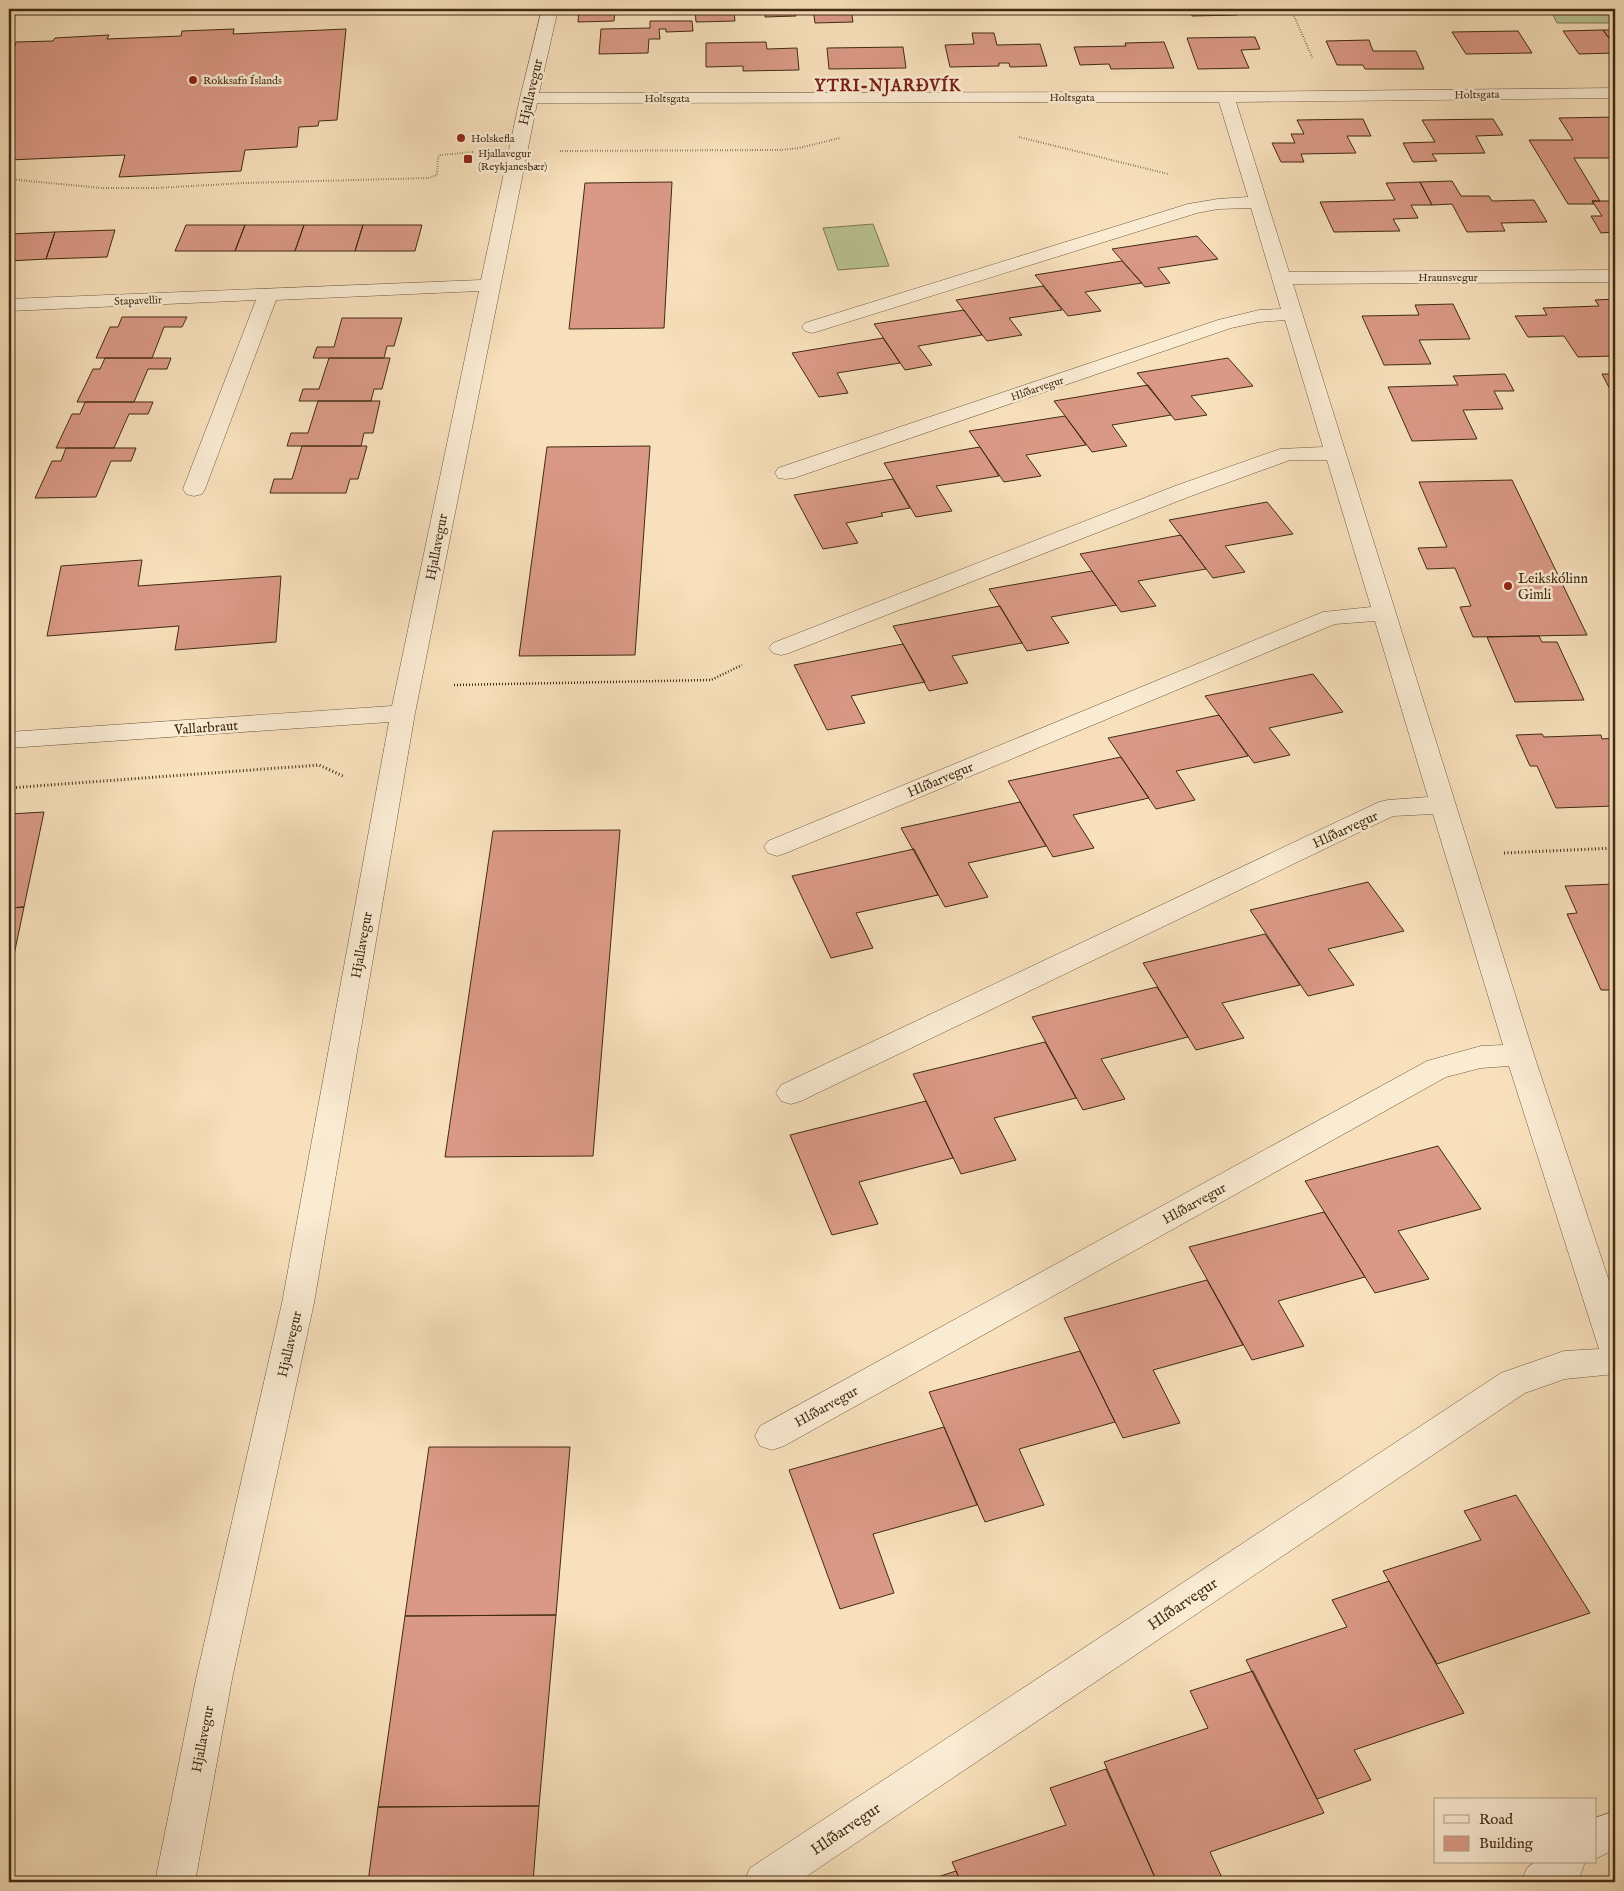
<svg xmlns="http://www.w3.org/2000/svg" width="1624" height="1891" font-family="'IM FELL English',serif">
<rect width="100%" height="100%" fill="#f7e0bb"/>
<filter id="stains"><feTurbulence type="fractalNoise" baseFrequency=".004" numOctaves="4"/><feColorMatrix values="0 0 0 0 .2 0 0 0 0 .09 0 0 0 0 .02 0 0 0 .5 -.17"/></filter>
<radialGradient id="worn" r=".72"><stop offset=".6" stop-color="#630" stop-opacity="0"/><stop offset="1" stop-color="#630" stop-opacity=".3"/></radialGradient>
<path fill="#b9c393" stroke="#7d7753" d="M 1550,9 L 1615,9 L 1615,23 L 1557,23 Z
M 873,224 L 889,266 L 838,270 L 823,228 Z"/>
<path fill="#da9986" stroke="#412b13" d="M 579,9 L 615,9 L 614,21 L 578,22 Z
M 695,9 L 794,9 L 796,16 L 765,17 L 765,13 L 734,13 L 735,21 L 696,22 Z
M 813,9 L 851,9 L 853,22 L 815,23 Z
M 956,9 L 1029,9 L 1018,9 L 1018,12 L 957,13 Z
M 1050,9 L 1104,9 L 1105,11 L 1051,12 Z
M 1189,9 L 1235,9 L 1237,15 L 1192,16 Z
M 650,21 L 692,21 L 693,31 L 666,32 L 666,29 L 659,29 L 660,39 L 649,39 L 648,53 L 599,54 L 601,29 L 650,28 Z
M 234,29 L 233,34 L 346,29 L 337,120 L 319,121 L 318,126 L 299,127 L 297,147 L 245,150 L 241,171 L 119,177 L 125,155 L 9,160 L 9,64 L 16,42 L 53,41 L 55,38 L 109,35 L 107,39 L 181,36 L 182,31 Z
M 1603,30 L 1615,46 L 1615,53 L 1579,54 L 1563,31 Z
M 1603,30 L 1615,30 L 1615,46 Z
M 1518,31 L 1532,53 L 1466,54 L 1452,32 Z
M 972,33 L 994,33 L 997,45 L 1040,44 L 1047,66 L 1010,67 L 1009,63 L 999,63 L 999,66 L 950,67 L 945,45 L 974,44 Z
M 1255,37 L 1260,49 L 1241,50 L 1249,68 L 1198,69 L 1187,38 Z
M 1369,40 L 1373,51 L 1416,51 L 1424,69 L 1365,69 L 1363,65 L 1337,65 L 1326,41 Z
M 766,42 L 767,49 L 797,48 L 799,70 L 743,71 L 743,66 L 706,67 L 706,43 Z
M 1164,42 L 1174,68 L 1111,69 L 1109,64 L 1080,65 L 1074,47 L 1126,46 L 1125,43 Z
M 903,47 L 906,68 L 829,69 L 827,48 Z
M 1615,117 L 1615,158 L 1574,158 L 1600,201 L 1592,201 L 1594,204 L 1568,204 L 1529,140 L 1573,140 L 1559,118 Z
M 1363,119 L 1371,136 L 1347,136 L 1356,153 L 1301,154 L 1304,162 L 1281,162 L 1272,143 L 1295,143 L 1291,134 L 1304,134 L 1297,120 Z
M 1493,119 L 1503,135 L 1476,136 L 1485,153 L 1432,154 L 1437,161 L 1413,162 L 1403,143 L 1435,142 L 1422,120 Z
M 1452,181 L 1461,196 L 1489,196 L 1492,201 L 1534,200 L 1547,222 L 1501,223 L 1505,231 L 1467,232 L 1452,204 L 1432,205 L 1420,182 Z
M 672,182 L 664,328 L 569,329 L 585,183 Z
M 1420,182 L 1432,205 L 1411,205 L 1418,218 L 1393,219 L 1400,231 L 1334,232 L 1320,202 L 1395,200 L 1386,183 Z
M 1592,201 L 1615,201 L 1615,232 L 1601,233 L 1591,216 L 1602,216 Z
M 186,225 L 245,225 L 235,251 L 175,251 Z
M 245,225 L 304,225 L 295,251 L 235,251 Z
M 304,225 L 363,225 L 355,251 L 295,251 Z
M 363,225 L 422,225 L 415,251 L 355,251 Z
M 115,230 L 107,257 L 46,259 L 55,232 Z
M 55,232 L 46,259 L 9,261 L 9,234 Z
M 1197,236 L 1218,259 L 1158,268 L 1170,283 L 1145,287 L 1112,249 Z
M 1122,261 L 1142,283 L 1085,292 L 1101,311 L 1068,316 L 1035,275 Z
M 1043,286 L 1062,310 L 1009,318 L 1022,335 L 987,341 L 956,300 Z
M 1615,299 L 1615,356 L 1578,357 L 1564,336 L 1528,337 L 1515,316 L 1547,315 L 1543,308 L 1599,306 L 1595,300 Z
M 1453,304 L 1470,339 L 1419,340 L 1431,364 L 1384,365 L 1362,316 L 1419,315 L 1415,305 Z
M 964,310 L 982,335 L 918,346 L 932,365 L 905,370 L 874,324 Z
M 122,317 L 187,317 L 182,327 L 164,327 L 152,358 L 96,358 L 110,327 L 118,327 Z
M 342,318 L 402,318 L 394,346 L 387,346 L 384,358 L 313,358 L 317,347 L 334,347 Z
M 883,338 L 900,363 L 837,373 L 848,393 L 819,397 L 792,353 Z
M 105,358 L 171,358 L 167,369 L 148,369 L 134,402 L 77,402 L 93,369 L 100,369 Z
M 329,358 L 390,358 L 382,389 L 374,389 L 371,401 L 299,401 L 303,389 L 319,389 Z
M 1228,358 L 1253,386 L 1191,396 L 1207,415 L 1175,420 L 1137,373 Z
M 1505,374 L 1514,391 L 1494,391 L 1503,409 L 1463,410 L 1477,439 L 1412,441 L 1388,387 L 1458,385 L 1453,376 Z
M 1602,374 L 1615,374 L 1615,399 Z
M 1148,385 L 1171,415 L 1112,425 L 1127,446 L 1092,452 L 1054,401 Z
M 318,401 L 380,401 L 373,433 L 364,433 L 361,446 L 287,446 L 291,433 L 308,433 Z
M 85,402 L 153,402 L 148,414 L 129,414 L 114,448 L 56,448 L 72,414 L 80,414 Z
M 1065,416 L 1086,445 L 1026,455 L 1041,476 L 1004,482 L 969,431 Z
M 302,446 L 367,446 L 358,479 L 350,479 L 346,493 L 270,493 L 274,479 L 292,479 Z
M 650,446 L 635,655 L 519,656 L 547,447 Z
M 980,447 L 999,476 L 936,486 L 952,511 L 916,517 L 884,463 Z
M 66,448 L 136,448 L 131,461 L 111,461 L 96,497 L 35,498 L 52,461 L 61,461 Z
M 893,479 L 910,508 L 881,513 L 883,516 L 846,523 L 858,543 L 823,549 L 794,495 Z
M 1512,480 L 1587,635 L 1473,637 L 1460,607 L 1471,606 L 1455,568 L 1427,569 L 1418,548 L 1447,547 L 1419,482 Z
M 1267,502 L 1293,534 L 1225,546 L 1245,572 L 1213,578 L 1169,520 Z
M 1181,535 L 1206,569 L 1138,581 L 1156,606 L 1121,612 L 1080,554 Z
M 142,560 L 138,586 L 281,576 L 276,642 L 175,650 L 179,626 L 47,636 L 61,566 Z
M 1092,571 L 1116,605 L 1051,617 L 1069,643 L 1027,651 L 989,589 Z
M 1000,606 L 1022,643 L 952,656 L 968,683 L 929,691 L 893,626 Z
M 1539,636 L 1542,642 L 1557,642 L 1584,700 L 1515,702 L 1487,637 Z
M 903,644 L 925,682 L 851,696 L 865,723 L 827,730 L 794,665 Z
M 1313,674 L 1343,712 L 1269,728 L 1290,755 L 1254,763 L 1205,696 Z
M 1219,715 L 1248,756 L 1176,771 L 1195,800 L 1156,809 L 1108,738 Z
M 1542,734 L 1544,737 L 1601,735 L 1602,739 L 1615,738 L 1615,806 L 1556,808 L 1537,766 L 1530,766 L 1516,735 Z
M 1121,757 L 1149,798 L 1073,815 L 1094,848 L 1053,857 L 1008,781 Z
M 1020,802 L 1046,846 L 968,863 L 988,897 L 945,907 L 901,828 Z
M 44,812 L 24,907 L 9,908 L 9,814 Z
M 620,830 L 593,1156 L 445,1157 L 493,831 Z
M 914,849 L 938,895 L 856,913 L 873,948 L 831,958 L 792,876 Z
M 1368,882 L 1404,931 L 1328,949 L 1354,985 L 1308,996 L 1250,910 Z
M 1615,884 L 1615,990 L 1601,990 L 1567,914 L 1577,913 L 1565,886 Z
M 24,907 L 9,979 L 9,908 Z
M 1265,934 L 1300,985 L 1222,1003 L 1244,1038 L 1196,1050 L 1143,963 Z
M 1157,987 L 1188,1037 L 1101,1059 L 1125,1099 L 1083,1110 L 1032,1017 Z
M 1045,1042 L 1076,1098 L 994,1118 L 1016,1160 L 961,1174 L 913,1074 Z
M 926,1101 L 953,1158 L 859,1182 L 878,1224 L 832,1235 L 790,1135 Z
M 1438,1146 L 1481,1209 L 1398,1231 L 1429,1279 L 1375,1293 L 1305,1181 Z
M 1324,1212 L 1365,1277 L 1278,1301 L 1304,1346 L 1252,1360 L 1189,1247 Z
M 1207,1280 L 1243,1345 L 1153,1370 L 1180,1423 L 1123,1438 L 1064,1318 Z
M 1080,1351 L 1115,1422 L 1019,1449 L 1044,1505 L 985,1522 L 929,1392 Z
M 944,1427 L 977,1505 L 873,1534 L 894,1593 L 840,1609 L 789,1470 Z
M 429,1447 L 570,1447 L 556,1615 L 405,1616 Z
M 1516,1495 L 1590,1613 L 1437,1664 L 1383,1571 L 1481,1540 L 1464,1511 Z
M 1389,1581 L 1464,1713 L 1354,1750 L 1371,1780 L 1317,1799 L 1246,1660 L 1347,1627 L 1332,1600 Z
M 556,1615 L 539,1806 L 378,1807 L 405,1616 Z
M 1253,1671 L 1324,1813 L 1210,1852 L 1224,1882 L 1157,1882 L 1104,1762 L 1208,1728 L 1190,1691 Z
M 1106,1769 L 1157,1882 L 961,1882 L 952,1862 L 1066,1825 L 1050,1788 Z
M 539,1806 L 533,1882 L 368,1882 L 378,1807 Z
M 956,1871 L 961,1882 L 922,1882 Z"/>
<g fill="none" stroke-linecap="round" stroke-linejoin="round">
<defs>
<path id="minor" d="M 542,9 L 558,9 L 539,93 L 1226,92 L 1615,88 L 1615,98 L 1236,102 L 1289,272 L 1615,270 L 1615,282 L 1293,284 L 1534,1055 L 1615,1299 L 1615,1374 L 1565,1379 L 1525,1393 L 798,1882 L 744,1882 L 750,1868 L 1501,1373 L 1564,1351 L 1599,1349 L 1509,1066 L 1481,1068 L 1446,1077 L 784,1446 L 772,1450 L 760,1446 L 755,1436 L 760,1426 L 1427,1061 L 1481,1046 L 1503,1045 L 1433,814 L 1393,816 L 801,1101 L 791,1104 L 781,1101 L 776,1093 L 781,1085 L 1379,802 L 1388,800 L 1428,797 L 1375,621 L 1335,624 L 786,853 L 777,856 L 768,853 L 764,847 L 768,841 L 1323,612 L 1371,607 L 1327,460 L 1290,460 L 1191,496 L 789,653 L 781,655 L 773,653 L 769,648 L 773,643 L 1175,486 L 1280,449 L 1323,447 L 1285,320 L 1259,322 L 1231,328 L 794,478 L 786,479 L 778,478 L 775,473 L 778,468 L 1218,320 L 1259,310 L 1281,309 L 1251,208 L 1218,209 L 1197,213 L 819,331 L 812,333 L 805,331 L 802,327 L 805,323 L 1188,204 L 1218,199 L 1248,197 L 1219,102 L 537,103 L 415,713 L 314,1303 L 232,1679 L 195,1882 L 155,1882 L 196,1679 L 282,1303 L 389,722 L 9,748 L 9,732 L 392,706 L 479,291 L 276,300 L 205,489 L 202,494 L 194,496 L 186,494 L 183,489 L 256,300 L 9,311 L 9,299 L 481,280 L 520,98 Z
M 1615,1811 L 1615,1849 L 1595,1859 L 1595,1818 Z
M 1535,1862 L 1585,1862 L 1580,1876 L 1572,1882 L 1521,1882 L 1527,1868 Z"/>
</defs>
<use href="#minor" stroke="#6e583d" stroke-width="1"/>
<path stroke="#412b13" stroke-width="2" stroke-dasharray="0.5 2" stroke-linecap="butt" d="M 1291,9 L 1313,59
M 1019,137 L 1168,174
M 560,151 L 780,150 L 799,148 L 840,138
M 9,179 L 101,188 L 156,188 L 245,183 L 429,178 L 437,175 L 438,157 L 440,155 L 474,152"/>
<path stroke="#412b13" stroke-width="2.5" stroke-dasharray="1 2" stroke-linecap="butt" d="M 454,685 L 711,680 L 742,665"/>
<path stroke="#412b13" stroke-width="3" stroke-dasharray="1 2.5" stroke-linecap="butt" d="M 9,788 L 319,765 L 345,777
M 1504,853 L 1615,848"/>
<use href="#minor" fill="#faebd3" fill-rule="evenodd"/>
</g>
<g fill="#8f2418" stroke="#faebd3" stroke-width="2">
<circle cx="193" cy="80" r="5"/>
<circle cx="461" cy="138" r="5"/>
<rect x="463" y="154" width="10" height="10" rx="2.5"/>
<circle cx="1508" cy="586" r="5"/>
</g>
<g text-anchor="middle" stroke-width="5" stroke-linejoin="round" paint-order="stroke">
<g font-size="11" fill="#412b13" stroke="#faebd3" text-anchor="start">
<text x="203" y="84">Rokksafn Íslands</text>
<text x="471" y="142">Holskefla</text>
<text x="478" y="157">Hjallavegur<tspan x="478" dy="13">(Reykjanesbær)</tspan></text>
</g>
<g font-size="11" fill="#412b13" stroke="#faebd3">
<text transform="translate(1477 94) rotate(-1)" y="4">Holtsgata</text>
<text x="1072" y="101">Holtsgata</text>
<text x="667" y="102">Holtsgata</text>
<text x="1448" y="281">Hraunsvegur</text>
<text transform="translate(138 300) rotate(-2)" y="4">Stapavellir</text>
<text transform="translate(1037 388) rotate(-19)" y="4">Hlíðarvegur</text>
</g>
<g font-size="14" fill="#412b13" stroke="#faebd3">
<text transform="translate(530 92) rotate(-77)" y="5">Hjallavegur</text>
<text transform="translate(436 547) rotate(-79)" y="5">Hjallavegur</text>
<text transform="translate(206 727) rotate(-4)" y="5">Vallarbraut</text>
<text transform="translate(940 779) rotate(-23)" y="5">Hlíðarvegur</text>
<text transform="translate(1345 829) rotate(-25)" y="5">Hlíðarvegur</text>
<text transform="translate(361 945) rotate(-80)" y="5">Hjallavegur</text>
<text transform="translate(1194 1203) rotate(-29)" y="5">Hlíðarvegur</text>
<text transform="translate(289 1344) rotate(-77)" y="5">Hjallavegur</text>
<text transform="translate(826 1406) rotate(-29)" y="5">Hlíðarvegur</text>
<text transform="translate(202 1739) rotate(-79)" y="5">Hjallavegur</text>
</g>
<g font-size="14" fill="#412b13" stroke="#faebd3" text-anchor="start">
<text x="1518" y="583">Leikskólinn<tspan x="1518" dy="16">Gimli</tspan></text>
</g>
<g font-size="16" font-weight="bold" letter-spacing="1" fill="#7a1f14" stroke="#faebd3">
<text x="888" y="91">YTRI-NJARÐVÍK</text>
</g>
<g font-size="16" fill="#412b13" stroke="#faebd3">
<text transform="translate(1182 1603) rotate(-34)" y="6">Hlíðarvegur</text>
<text transform="translate(845 1828) rotate(-34)" y="6">Hlíðarvegur</text>
</g>
</g>
<rect width="1624" height="1891" fill="none" stroke="#f7e0bb" stroke-width="30"/>
<rect x="10" y="10" width="1604" height="1871" fill="none" stroke="#412b13" stroke-width="2.5"/>
<rect x="15" y="15" width="1594" height="1861" fill="none" stroke="#412b13"/>
<rect x="1434" y="1798" width="162" height="65" fill="#faebd3" stroke="#b09e86"/>
<rect x="1444" y="1815" width="25" height="8" fill="#faebd3" stroke="#b09e86"/>
<text x="1479" y="1824" font-size="15" fill="#412b13">Road</text>
<rect x="1444" y="1836" width="25" height="15" fill="#da9986" stroke="#b09e86"/>
<text x="1479" y="1848" font-size="15" fill="#412b13">Building</text>
<rect width="100%" height="100%" filter="url(#stains)"/>
<rect width="100%" height="100%" fill="url(#worn)"/>
</svg>
